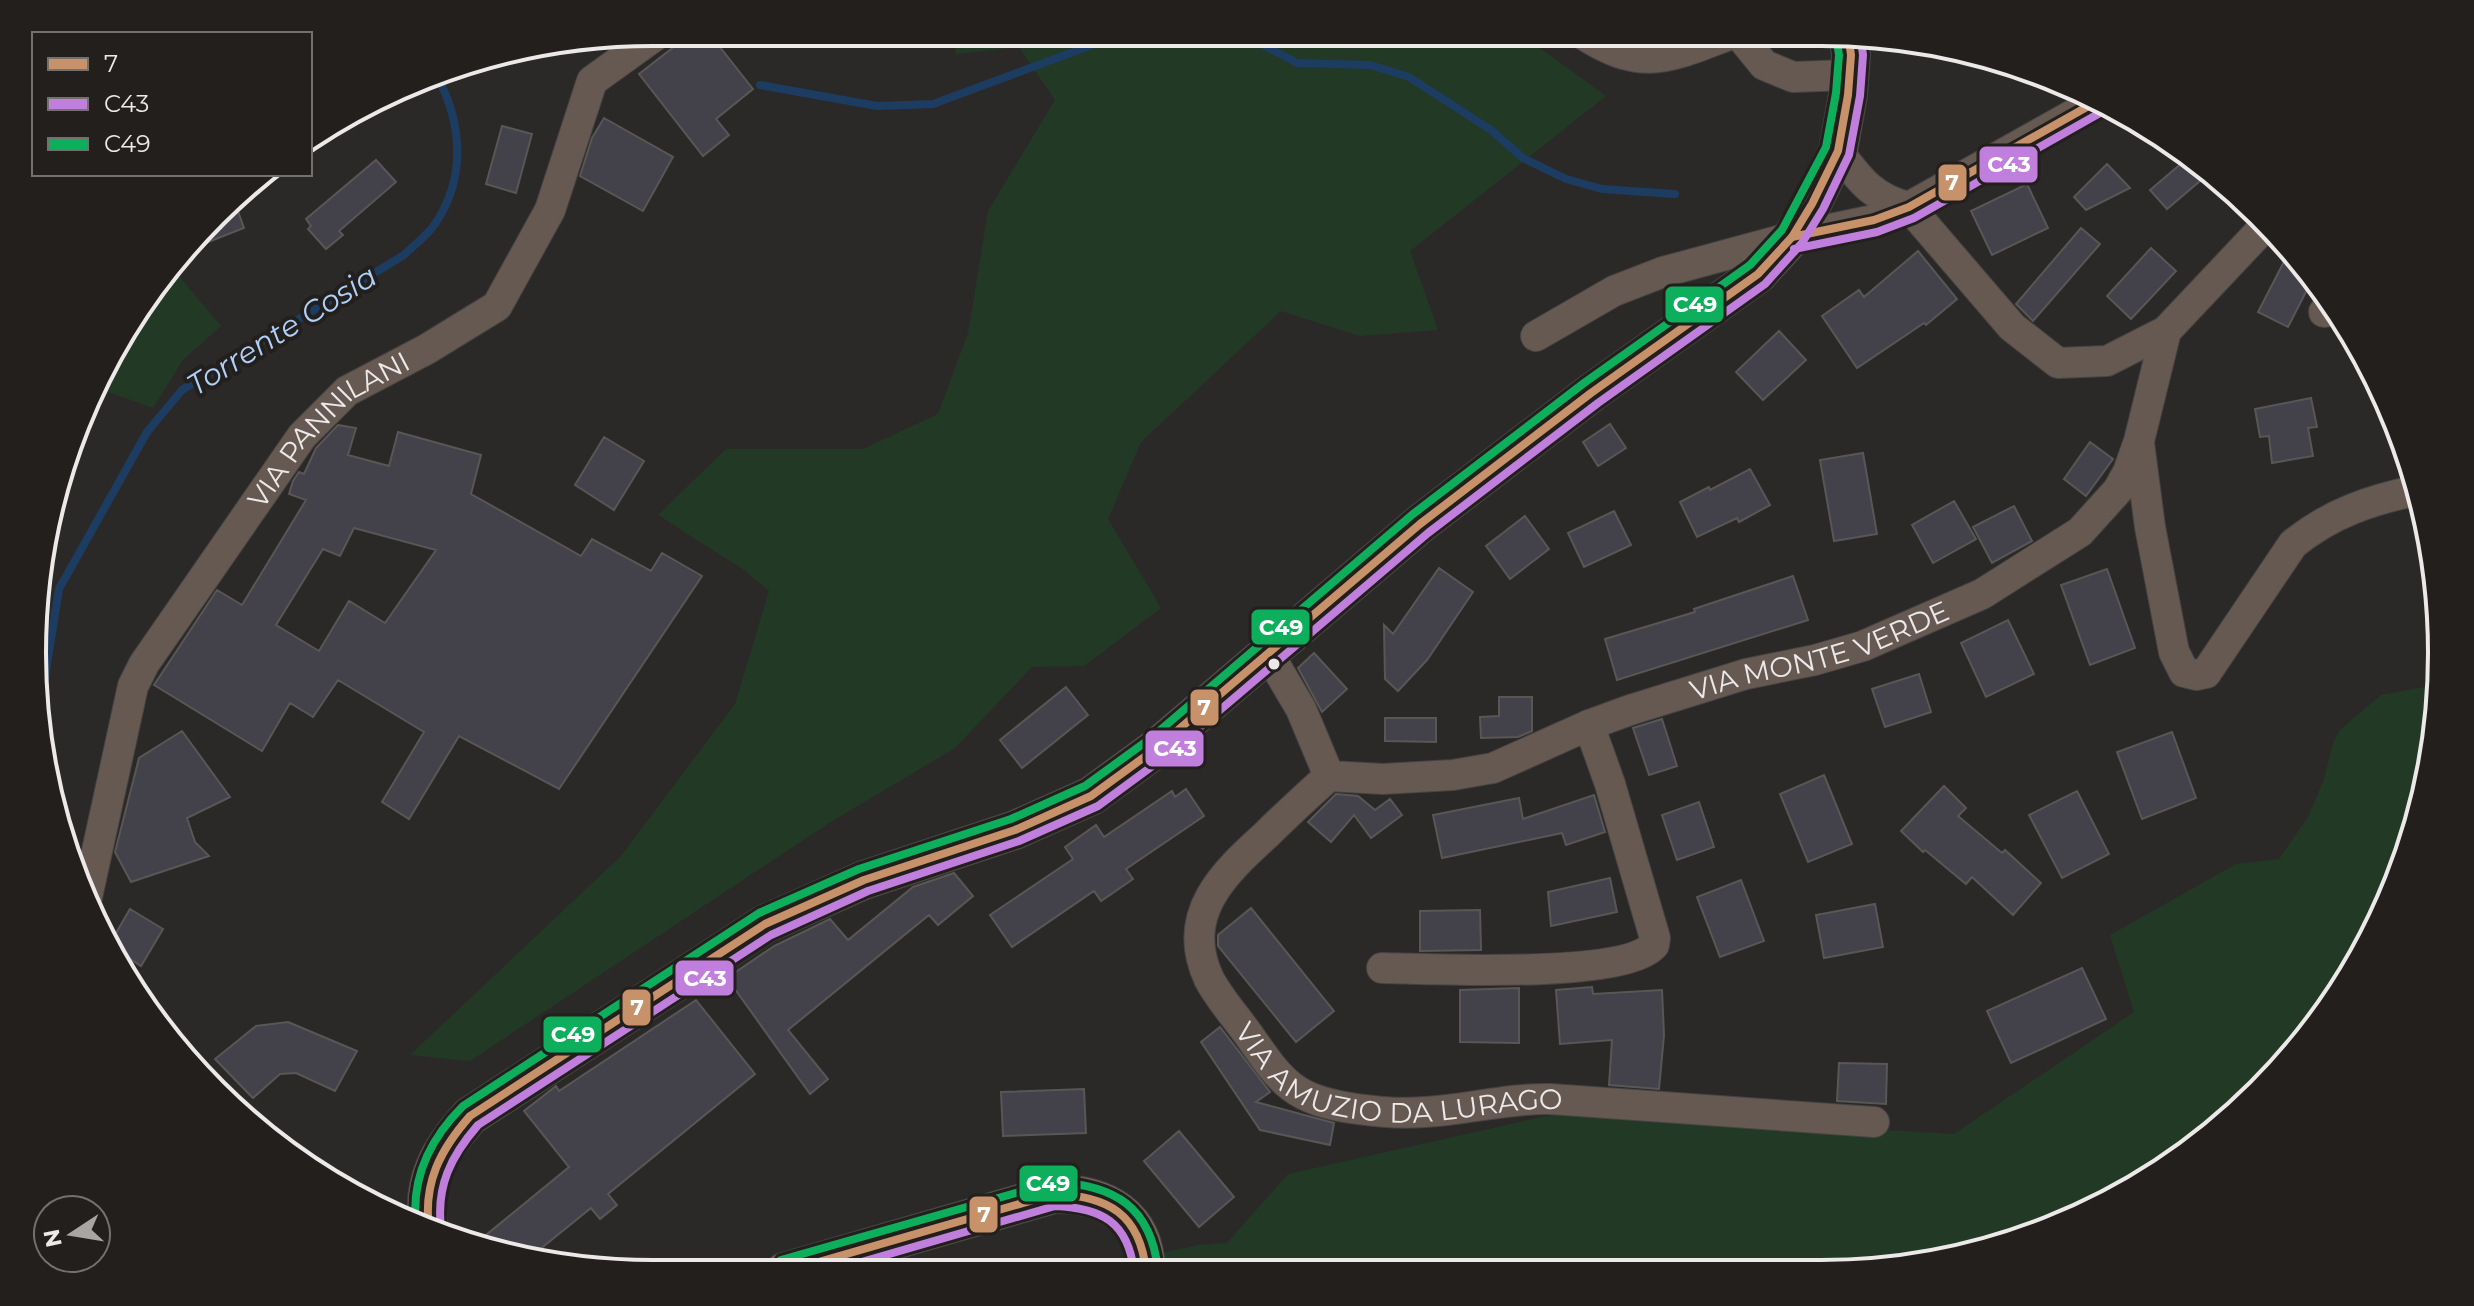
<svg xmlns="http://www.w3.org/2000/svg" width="2474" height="1306" font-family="Montserrat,sans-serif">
<rect width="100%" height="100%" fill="#2b2927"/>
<path fill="#223926" d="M 953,32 L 1519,33 L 1606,96 L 1410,251 L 1438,330 L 1360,336 L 1281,311 L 1141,442 L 1108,519 L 1161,608 L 1084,666 L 1032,667 L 955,748 L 826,825 L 470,1061 L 410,1055 L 621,856 L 735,704 L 769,591 L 744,570 L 658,515 L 726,449 L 863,449 L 938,414 L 968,333 L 988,211 L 1055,100 L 1019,47 L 956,54 Z
M 173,269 L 221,326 L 183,360 L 153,408 L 100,389 L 136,308 Z
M 2440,684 L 2421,814 L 2378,928 L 2288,1062 L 2199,1146 L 2059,1227 L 1903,1269 L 1160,1271 L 1161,1253 L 1199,1245 L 1227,1243 L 1288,1174 L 1569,1111 L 1954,1134 L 2134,1012 L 2110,935 L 2236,864 L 2279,859 L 2308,817 L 2324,779 L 2333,743 L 2340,730 L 2381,695 Z"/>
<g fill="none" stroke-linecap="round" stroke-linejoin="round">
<path stroke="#1c3d61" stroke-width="8" d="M 1241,33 L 1297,63 L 1370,65 L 1409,77 L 1491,130 L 1523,158 L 1566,179 L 1602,189 L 1675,194
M 760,85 L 877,106 L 933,104 L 1124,33
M 37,727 L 59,589 L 147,432 L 182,390 L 404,255 C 414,245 427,236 435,224 C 467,177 462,122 436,74"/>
</g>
<path fill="#434149" stroke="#585756" stroke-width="2" fill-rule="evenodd" d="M 693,32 L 708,32 L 753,89 L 716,119 L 729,135 L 703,156 L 639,74 Z
M 604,118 L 673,157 L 643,211 L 580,176 L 592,138 Z
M 502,126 L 532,134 L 516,193 L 486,184 Z
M 2189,157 L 2206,176 L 2167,209 L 2150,190 Z
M 376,160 L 396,182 L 339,231 L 343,235 L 326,249 L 308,229 L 311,226 L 306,219 Z
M 2107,164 L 2130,188 L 2086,210 L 2074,197 Z
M 2027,184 L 2048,228 L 1992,255 L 1971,211 Z
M 235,203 L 244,228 L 193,248 L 233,205 Z
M 2081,228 L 2100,244 L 2033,321 L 2016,304 Z
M 2151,248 L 2176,271 L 2131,319 L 2107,296 Z
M 2291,248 L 2313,278 L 2288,327 L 2258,312 Z
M 1918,251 L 1957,299 L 1926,325 L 1924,323 L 1857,368 L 1822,316 L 1859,290 L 1864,297 Z
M 1779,331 L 1806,360 L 1763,400 L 1736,372 Z
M 2311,398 L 2317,427 L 2308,428 L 2313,456 L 2272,463 L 2269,436 L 2260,437 L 2255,409 Z
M 1610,424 L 1626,448 L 1598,466 L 1583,442 Z
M 338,425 L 356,428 L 348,455 L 389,466 L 398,432 L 481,455 L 471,494 L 581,556 L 592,539 L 651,571 L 662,553 L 702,576 L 559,789 L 459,736 L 409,819 L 382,802 L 424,732 L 338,680 L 313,717 L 290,703 L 262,751 L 154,685 L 217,590 L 242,605 L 306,500 L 289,494 L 293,481 L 299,472 L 304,474 L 316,448 ZM 354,528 L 436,550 L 385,623 L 349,601 L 319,651 L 276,625 L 323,549 L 340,556 Z
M 604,437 L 644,461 L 614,510 L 575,485 Z
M 2090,442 L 2113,459 L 2086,496 L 2064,479 Z
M 1863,453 L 1877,534 L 1834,541 L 1820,460 Z
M 1750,469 L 1770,505 L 1739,522 L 1737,518 L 1697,537 L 1680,502 L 1709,487 L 1710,490 Z
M 1954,501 L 1976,539 L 1933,563 L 1912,525 Z
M 2014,506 L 2032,541 L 1992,563 L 1973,527 Z
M 1614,511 L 1631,545 L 1584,567 L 1568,533 Z
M 1525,516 L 1549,549 L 1510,579 L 1486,546 Z
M 1439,568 L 1473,592 L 1427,660 L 1398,691 L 1385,679 L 1384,625 L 1393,634 Z
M 2107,569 L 2135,648 L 2090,665 L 2061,585 Z
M 1793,576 L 1808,620 L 1617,680 L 1605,639 L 1695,612 L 1694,609 Z
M 2008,620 L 2034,674 L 1986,697 L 1961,643 Z
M 1314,653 L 1347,689 L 1322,712 L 1298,668 Z
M 1919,674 L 1931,712 L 1885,727 L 1872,689 Z
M 1066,687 L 1088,715 L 1022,768 L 1000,740 Z
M 1499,697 L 1532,697 L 1532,731 L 1518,737 L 1481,738 L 1480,717 L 1499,716 Z
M 1385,718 L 1436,718 L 1436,742 L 1385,741 Z
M 1662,719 L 1677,766 L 1649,775 L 1633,728 Z
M 182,731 L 230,797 L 187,818 L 195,842 L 209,856 L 131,882 L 115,852 L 139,758 Z
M 2172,732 L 2196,798 L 2142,819 L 2117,752 Z
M 1824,775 L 1852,844 L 1808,862 L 1780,794 Z
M 1944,786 L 1966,808 L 1958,816 L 2002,853 L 2005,850 L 2041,883 L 2013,915 L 1972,877 L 1966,884 L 1925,850 L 1923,852 L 1901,831 Z
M 1186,789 L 1204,816 L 1126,869 L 1133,879 L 1101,901 L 1094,891 L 1012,947 L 990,915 L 1073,859 L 1065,847 L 1096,825 L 1104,837 L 1172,791 L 1175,797 Z
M 2077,791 L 2109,854 L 2062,878 L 2029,815 Z
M 1336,794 L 1358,796 L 1375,810 L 1390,799 L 1402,815 L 1371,838 L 1354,815 L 1331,842 L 1308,822 Z
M 1594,795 L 1605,832 L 1566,845 L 1562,833 L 1442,858 L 1433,815 L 1519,798 L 1523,819 Z
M 1699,802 L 1714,847 L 1677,860 L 1662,815 Z
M 954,873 L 973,896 L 938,925 L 929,915 L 788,1030 L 828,1079 L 810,1094 L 727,978 L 774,946 L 830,919 L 848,940 L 913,887 Z
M 1610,878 L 1617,912 L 1551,926 L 1548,892 Z
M 1741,880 L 1764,941 L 1720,957 L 1697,897 Z
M 1875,904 L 1883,947 L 1824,958 L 1816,915 Z
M 1251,908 L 1334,1011 L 1296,1042 L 1218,946 L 1218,935 Z
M 130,909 L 163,929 L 141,966 L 109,945 Z
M 1480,910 L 1481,950 L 1420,951 L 1420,911 Z
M 2082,968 L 2106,1019 L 2011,1063 L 1987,1011 Z
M 1592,987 L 1593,994 L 1662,990 L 1664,1035 L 1659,1089 L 1609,1085 L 1612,1040 L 1560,1044 L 1556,990 Z
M 1519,988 L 1519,1043 L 1460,1042 L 1460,990 Z
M 696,1000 L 755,1074 L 608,1194 L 617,1205 L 600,1219 L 591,1208 L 528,1259 L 501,1254 L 486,1235 L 569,1167 L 524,1111 L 556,1086 L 559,1091 Z
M 288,1022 L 357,1051 L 335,1091 L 296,1073 L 280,1074 L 253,1098 L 215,1059 L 256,1026 Z
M 1220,1027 L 1270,1092 L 1256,1102 L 1334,1123 L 1330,1145 L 1260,1130 L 1201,1042 Z
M 1839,1063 L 1887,1064 L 1886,1104 L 1837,1101 Z
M 1084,1089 L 1086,1133 L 1003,1136 L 1001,1092 Z
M 1179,1131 L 1234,1197 L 1199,1227 L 1144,1161 Z"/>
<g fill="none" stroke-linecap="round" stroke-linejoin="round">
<defs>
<g id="minor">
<path d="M 1581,33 C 1643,74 1670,57 1734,33"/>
<path d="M 1738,33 L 1764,65 L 1793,77 L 1849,75"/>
<path d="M 1838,151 C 1859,179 1873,199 1909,207 L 2012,327 L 2058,363 L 2107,361 L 2166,331"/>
<path d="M 2324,312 L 2336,310"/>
<path d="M 1536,336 L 1614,291 L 1663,272 L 1792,237 L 1874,220 L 1909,207 L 2101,99"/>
<path d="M 2139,443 L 2150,527 L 2174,652 L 2184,672 L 2196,675 L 2206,673 L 2293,544 C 2331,513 2371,500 2418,490"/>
<path id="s1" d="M 1268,653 L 1301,709 L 1329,776 L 1383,779 L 1453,775 L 1493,768 L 1589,725 L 1630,710 L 1746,674 L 1815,660 L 1863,646 L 1982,594 L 2080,532 L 2118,490 L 2128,472 L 2139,441 L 2166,331 L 2267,224"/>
<path id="s2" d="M 1329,776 C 1308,795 1287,814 1267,834 C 1224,873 1179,914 1209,979 C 1219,998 1235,1016 1248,1034 C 1282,1083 1293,1100 1357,1109 C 1379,1112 1402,1114 1424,1112 C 1466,1110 1508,1098 1550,1099 L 1874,1122"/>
<path id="s3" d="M 87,897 L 133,686 L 144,664 L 302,436 L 347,391 L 427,349 L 497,306 L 550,210 L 592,81 L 660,32"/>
<path d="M 1382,968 C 1432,969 1624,979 1654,945 L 1655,938 L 1610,784 L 1589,725"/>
</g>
<path id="major" d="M 429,1229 C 420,1182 440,1149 470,1116 L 765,924 L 864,880 L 1015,830 L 1091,796 L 1158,747 L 1420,524 L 1591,393 L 1758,274 L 1792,237 L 1812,204 L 1838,151 L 1848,95 L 1851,55 L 1848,33
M 784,1272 L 1054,1194 C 1105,1193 1145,1216 1146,1271"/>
</defs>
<use href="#minor" stroke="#454443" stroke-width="32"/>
<use href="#major" stroke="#454443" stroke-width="40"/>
<use href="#minor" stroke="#665952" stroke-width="30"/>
<use href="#major" stroke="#716158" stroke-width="38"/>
<defs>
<path id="bus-1" d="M 1792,237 L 1874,220 L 1909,207 L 2101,99
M 429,1229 C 423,1183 440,1150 470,1116 L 765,924 L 864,880 L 1015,830 L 1091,796 L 1158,747 L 1420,524 L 1591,393 L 1758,274 L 1792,237 L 1812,204 L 1838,151 L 1848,95 L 1851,55 L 1848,33
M 784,1272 L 1054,1194 C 1108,1196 1140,1214 1146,1271"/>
<path id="bus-2" d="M 1794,249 L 1877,232 L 1914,218 L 2107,109
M 441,1228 C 436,1186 451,1156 478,1125 L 771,935 L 868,891 L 1019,841 L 1098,806 L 1166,756 L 1428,533 L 1598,403 L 1765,284 L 1802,243 L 1823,209 L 1849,155 L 1860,96 L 1863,55 L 1860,33
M 827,1272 L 1055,1206 C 1102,1208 1128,1222 1134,1271"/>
<path id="bus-3" d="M 416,1224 C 411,1178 431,1138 463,1106 L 759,913 L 859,869 L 1011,819 L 1085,786 L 1151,738 L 1413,514 L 1584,383 L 1750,265 L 1782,230 L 1826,147 L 1836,93 L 1839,55 L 1836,35
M 781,1260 L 1054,1182 C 1115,1185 1151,1207 1158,1270"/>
</defs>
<use href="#bus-1" stroke="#221f1d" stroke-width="14"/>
<use href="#bus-2" stroke="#221f1d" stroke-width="14"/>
<use href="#bus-3" stroke="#221f1d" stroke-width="14"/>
<use href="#bus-1" stroke="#c7916a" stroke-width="8"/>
<use href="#bus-2" stroke="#c07fdc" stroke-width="8"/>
<use href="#bus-3" stroke="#0daf5c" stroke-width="8"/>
</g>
<circle fill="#ece9e8" stroke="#221f1d" stroke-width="3" cx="1274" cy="664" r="7"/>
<g text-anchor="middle" stroke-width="8" stroke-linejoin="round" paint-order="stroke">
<g font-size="28" fill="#ece9e8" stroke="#221f1d">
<text dy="10" stroke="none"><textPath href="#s3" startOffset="542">VIA PANNILANI</textPath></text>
<text dy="10" stroke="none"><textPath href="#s1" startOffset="650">VIA MONTE VERDE</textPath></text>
<text dy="10" stroke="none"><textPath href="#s2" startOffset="490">VIA AMUZIO DA LURAGO</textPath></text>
</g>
<g font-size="30" font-style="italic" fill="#afd1f9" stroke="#221f1d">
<text transform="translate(282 331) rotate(-32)" y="10">Torrente Cosia</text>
</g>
</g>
<path d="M0 0H2474V1306H0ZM653 46H1821A607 607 0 0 1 2428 653V653A607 607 0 0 1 1821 1260H653A607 607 0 0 1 46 653V653A607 607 0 0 1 653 46Z" fill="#221f1d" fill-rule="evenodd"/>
<path fill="none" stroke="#ece9e8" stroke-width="4" d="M653 46H1821A607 607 0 0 1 2428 653V653A607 607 0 0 1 1821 1260H653A607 607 0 0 1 46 653V653A607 607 0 0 1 653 46Z"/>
<g stroke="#221f1d" stroke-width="3">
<rect x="1978" y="145" width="61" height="39" rx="8" fill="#c07fdc"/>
<rect x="1937" y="163" width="31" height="39" rx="8" fill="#c7916a"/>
<rect x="1664" y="285" width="61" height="39" rx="8" fill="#0daf5c"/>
<rect x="1250" y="608" width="61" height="38" rx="8" fill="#0daf5c"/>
<rect x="1189" y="688" width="31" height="39" rx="8" fill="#c7916a"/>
<rect x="1144" y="729" width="61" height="39" rx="8" fill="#c07fdc"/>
<rect x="674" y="959" width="61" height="38" rx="8" fill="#c07fdc"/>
<rect x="621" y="988" width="31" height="39" rx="8" fill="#c7916a"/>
<rect x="542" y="1015" width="61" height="39" rx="8" fill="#0daf5c"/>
<rect x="1018" y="1164" width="61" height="39" rx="8" fill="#0daf5c"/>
<rect x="968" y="1195" width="31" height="39" rx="8" fill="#c7916a"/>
</g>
<g font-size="22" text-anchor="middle" font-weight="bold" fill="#fff">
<text x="2009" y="172">C43</text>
<text x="1952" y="190">7</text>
<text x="1695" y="312">C49</text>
<text x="1281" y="635">C49</text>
<text x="1204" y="715">7</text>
<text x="1175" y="756">C43</text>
<text x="705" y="986">C43</text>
<text x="637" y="1015">7</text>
<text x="573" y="1042">C49</text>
<text x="1048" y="1191">C49</text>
<text x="984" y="1222">7</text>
</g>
<rect x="32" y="32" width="280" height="144" fill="#221f1d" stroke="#73706e" stroke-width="2"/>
<rect x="48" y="58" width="40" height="12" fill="#c7916a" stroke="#73706e" stroke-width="2"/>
<text x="104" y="72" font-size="24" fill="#ece9e8">7</text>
<rect x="48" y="98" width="40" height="12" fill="#c07fdc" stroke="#73706e" stroke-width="2"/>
<text x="104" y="112" font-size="24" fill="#ece9e8">C43</text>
<rect x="48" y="138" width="40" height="12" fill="#0daf5c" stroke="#73706e" stroke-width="2"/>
<text x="104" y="152" font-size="24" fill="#ece9e8">C49</text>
<g transform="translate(72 1234) rotate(258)"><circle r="38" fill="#221f1d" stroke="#73706e" stroke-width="2"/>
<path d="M0-6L14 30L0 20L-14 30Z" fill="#a8a6a4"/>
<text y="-12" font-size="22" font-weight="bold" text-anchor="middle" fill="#ece9e8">N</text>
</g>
</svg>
